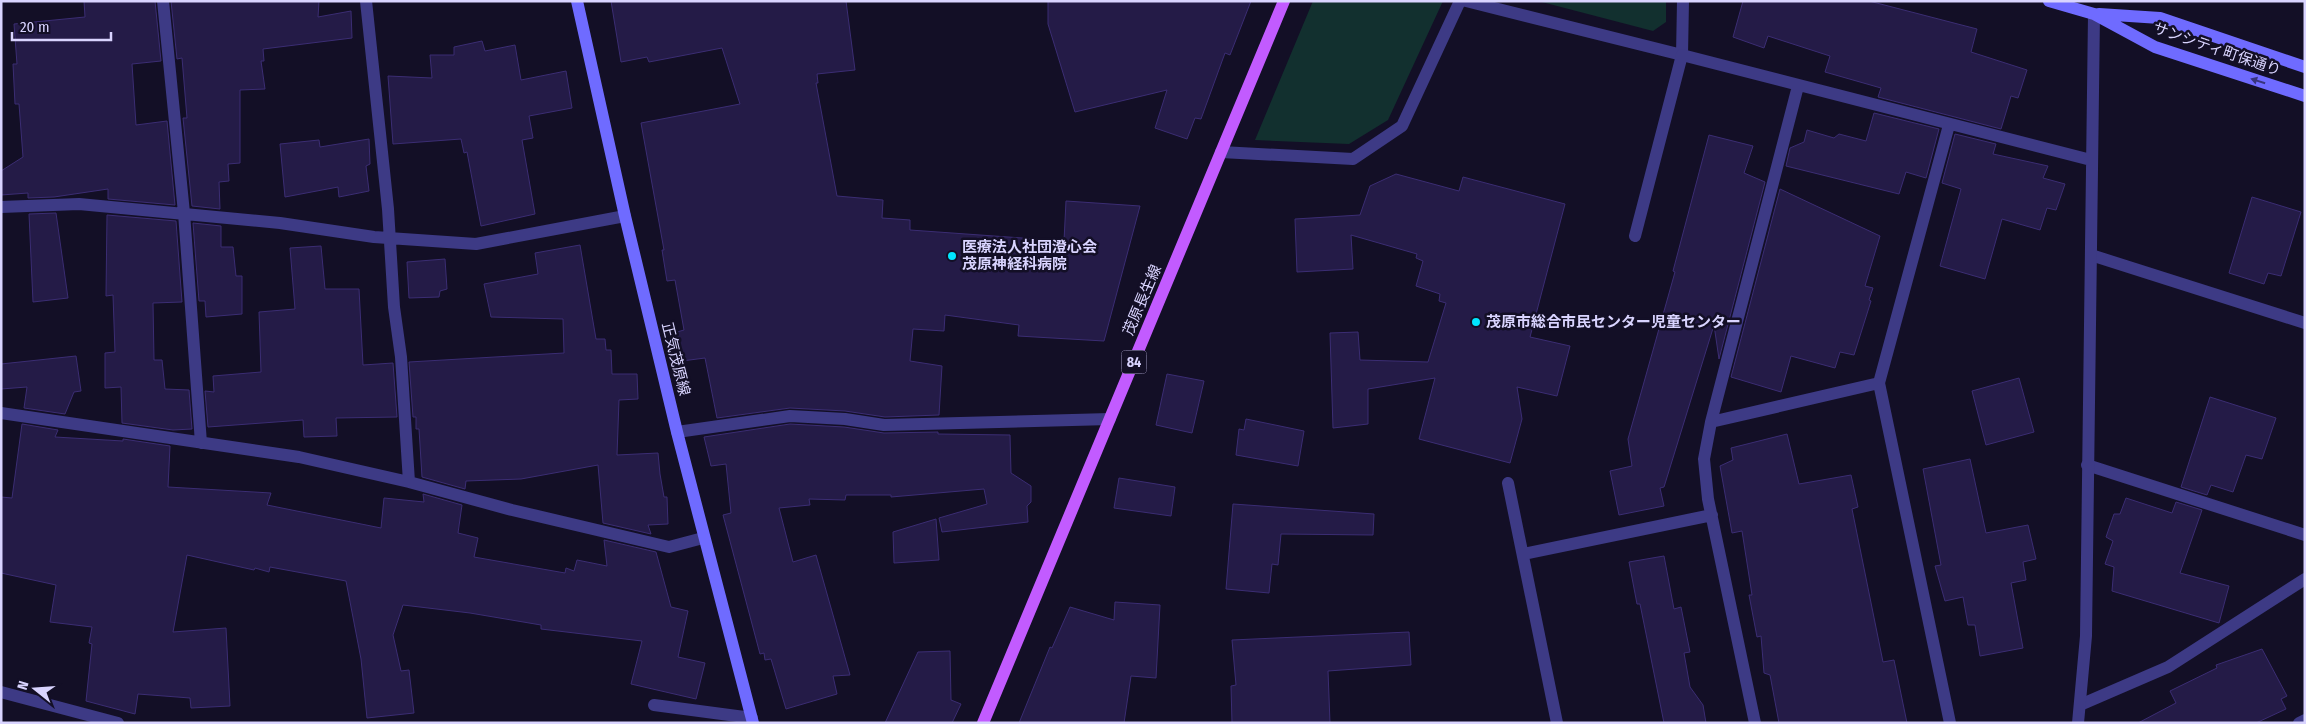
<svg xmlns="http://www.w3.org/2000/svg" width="2306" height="724" font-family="'Fira Sans Condensed','Noto Sans JP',sans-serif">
<rect width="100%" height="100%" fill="#130f26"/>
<path fill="#12302f" d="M 1313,1 L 1443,1 L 1388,120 L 1349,144 L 1255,140 Z
M 1538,1 L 1666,1 L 1666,22 L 1653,31 Z"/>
<path fill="#241b47" stroke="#3b2d73" d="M 84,1 L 155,1 L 161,61 L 132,64 L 136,125 L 167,121 L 175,205 L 108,199 L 108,189 L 54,197 L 28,198 L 28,193 L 1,195 L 1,171 L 23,157 L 19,104 L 15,104 L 13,64 L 17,64 L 14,24 L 85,17 Z
M 171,1 L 319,1 L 318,17 L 351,11 L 352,38 L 263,49 L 264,61 L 261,61 L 265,89 L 240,90 L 240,163 L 228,164 L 229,181 L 219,182 L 220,209 L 192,206 L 183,118 L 187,118 L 182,58 L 177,59 Z
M 611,1 L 846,1 L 855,70 L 817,74 L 818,83 L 816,83 L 837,196 L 883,200 L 882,218 L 910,220 L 910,230 L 1064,241 L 1066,201 L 1140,206 L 1104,341 L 1018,336 L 1019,325 L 945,315 L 944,331 L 913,329 L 910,361 L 942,366 L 939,415 L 885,417 L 845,411 L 790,408 L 717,418 L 705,358 L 682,361 L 677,332 L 684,330 L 675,280 L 667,281 L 662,250 L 664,250 L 641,123 L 740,104 L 722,48 L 649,62 L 647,57 L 621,62 Z
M 1048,1 L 1251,1 L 1230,55 L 1225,53 L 1201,119 L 1195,118 L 1187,139 L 1155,128 L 1167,90 L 1075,112 L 1048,24 Z
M 1743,1 L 1869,1 L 1977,29 L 1971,52 L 2027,70 L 2018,98 L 2011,96 L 2001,129 L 1878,97 L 1881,88 L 1825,72 L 1830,56 L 1768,36 L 1764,48 L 1733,37 Z
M 482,41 L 485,51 L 515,45 L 521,80 L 566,71 L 572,108 L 529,116 L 533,138 L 522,140 L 535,214 L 481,226 L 467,152 L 464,153 L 461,139 L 393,144 L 388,76 L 432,78 L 430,55 L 454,55 L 454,47 Z
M 1874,113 L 1939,129 L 1926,178 L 1906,172 L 1899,194 L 1786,166 L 1790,148 L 1804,142 L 1807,130 L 1834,138 L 1839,134 L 1866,141 Z
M 1955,134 L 1996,144 L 1993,154 L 2048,166 L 2043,178 L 2065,184 L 2056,210 L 2047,208 L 2040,230 L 2002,219 L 1985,279 L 1940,266 L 1961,189 L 1942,183 Z
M 1709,135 L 1753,146 L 1744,173 L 1765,182 L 1719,359 L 1714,325 L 1664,487 L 1660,488 L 1664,506 L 1619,515 L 1610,471 L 1632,466 L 1628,439 L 1675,272 L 1673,271 Z
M 369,139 L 370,164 L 366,166 L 369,191 L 339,197 L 338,187 L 285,197 L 280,144 L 319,140 L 320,147 Z
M 1396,174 L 1459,191 L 1463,177 L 1565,204 L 1530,337 L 1570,346 L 1557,396 L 1517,387 L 1522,419 L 1510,463 L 1419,439 L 1435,378 L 1368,389 L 1368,424 L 1333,428 L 1330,333 L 1358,332 L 1360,360 L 1428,362 L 1446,303 L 1439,301 L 1440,294 L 1416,286 L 1423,261 L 1416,258 L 1417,254 L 1351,235 L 1353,269 L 1297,272 L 1295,219 L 1360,215 L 1370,186 Z
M 1780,189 L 1880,236 L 1865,286 L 1873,288 L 1869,300 L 1871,301 L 1854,355 L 1840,352 L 1835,368 L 1791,356 L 1781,392 L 1731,377 Z
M 2252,197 L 2301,212 L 2281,276 L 2268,273 L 2264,284 L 2229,273 Z
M 56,213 L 68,298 L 33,302 L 29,214 Z
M 107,215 L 176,221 L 182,302 L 153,303 L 154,360 L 162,360 L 165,389 L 189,390 L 192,429 L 173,430 L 122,423 L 121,387 L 105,388 L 105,353 L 115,352 L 113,295 L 106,296 Z
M 193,223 L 221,226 L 221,247 L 233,247 L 236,276 L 242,276 L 242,314 L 206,317 L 205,301 L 199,301 Z
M 580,245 L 596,339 L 605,339 L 606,350 L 611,350 L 612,374 L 637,374 L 638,399 L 619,400 L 617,455 L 658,453 L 660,474 L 664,497 L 667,497 L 668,524 L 648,525 L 651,534 L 603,523 L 598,465 L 521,479 L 466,481 L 465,489 L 422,477 L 419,429 L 416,429 L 416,417 L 413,417 L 409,362 L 564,353 L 563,319 L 491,317 L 484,284 L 538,274 L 535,253 Z
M 321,246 L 325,289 L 359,289 L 363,365 L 393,363 L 397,417 L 336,418 L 337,436 L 304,437 L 303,420 L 208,427 L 205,391 L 214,392 L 213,376 L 261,372 L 259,312 L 295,309 L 290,248 Z
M 445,259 L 447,289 L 440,291 L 439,297 L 409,298 L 407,262 Z
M 76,356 L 81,391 L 74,392 L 65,414 L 24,408 L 27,387 L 1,389 L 1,364 Z
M 1167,374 L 1204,381 L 1192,433 L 1156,425 Z
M 2019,378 L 2034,432 L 1986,445 L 1972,391 Z
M 2210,397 L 2276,418 L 2262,459 L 2246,455 L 2233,492 L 2211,485 L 2207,495 L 2181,487 Z
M 1246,419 L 1304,431 L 1298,466 L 1236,455 L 1239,429 L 1244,430 Z
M 22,424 L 58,430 L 55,437 L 123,441 L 123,439 L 170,446 L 168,487 L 271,493 L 267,505 L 381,528 L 384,498 L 424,502 L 423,494 L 462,505 L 458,533 L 478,538 L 474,557 L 565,573 L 566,568 L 574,571 L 577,560 L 607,566 L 604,540 L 656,552 L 671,607 L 688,611 L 678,657 L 705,663 L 696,699 L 631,684 L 642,641 L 541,629 L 541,625 L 470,613 L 403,605 L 393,635 L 401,671 L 409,670 L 414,713 L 367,718 L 361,659 L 346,581 L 270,567 L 269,572 L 255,568 L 254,570 L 187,555 L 173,632 L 226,628 L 230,706 L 191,708 L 190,698 L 138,694 L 135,714 L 86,701 L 92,644 L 89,643 L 92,627 L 50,622 L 56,585 L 1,573 L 1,497 L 12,498 Z
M 790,424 L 844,427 L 884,433 L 938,432 L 938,434 L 1010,435 L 1011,473 L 1031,486 L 1031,502 L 1027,506 L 1028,522 L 942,532 L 939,518 L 987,504 L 984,489 L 891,497 L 891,495 L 846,495 L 845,500 L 809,499 L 810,505 L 779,508 L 793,562 L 816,555 L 850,675 L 833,676 L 837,694 L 786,709 L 771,659 L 765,660 L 764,653 L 760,654 L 723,515 L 731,513 L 726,464 L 711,466 L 704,437 Z
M 1787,434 L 1799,484 L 1851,475 L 1858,507 L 1852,509 L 1883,662 L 1894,660 L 1907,723 L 1779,723 L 1770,675 L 1764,673 L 1761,636 L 1757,637 L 1749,595 L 1752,595 L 1742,531 L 1732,533 L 1720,466 L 1733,460 L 1731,448 Z
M 1970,459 L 1986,533 L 2028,525 L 2036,559 L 2023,562 L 2026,580 L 2011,583 L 2023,648 L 1980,656 L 1975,625 L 1968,625 L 1963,597 L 1945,601 L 1935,566 L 1941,565 L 1923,469 Z
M 1119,478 L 1175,487 L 1171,516 L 1114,508 Z
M 2126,498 L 2172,513 L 2176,502 L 2202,510 L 2180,573 L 2229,586 L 2219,623 L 2112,591 L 2114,567 L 2105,564 L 2113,541 L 2106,537 L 2114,514 L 2120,514 Z
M 1233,504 L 1374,514 L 1373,535 L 1281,534 L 1278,565 L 1272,564 L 1269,593 L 1226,589 Z
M 936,519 L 939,560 L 894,563 L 893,532 Z
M 1664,556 L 1674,609 L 1681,607 L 1690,652 L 1684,653 L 1690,687 L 1703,705 L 1706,723 L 1664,723 L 1640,604 L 1637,604 L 1629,562 Z
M 1115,602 L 1160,605 L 1156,678 L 1131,676 L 1124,723 L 1019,723 L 1050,647 L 1052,648 L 1070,607 L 1114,620 Z
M 1409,632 L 1411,665 L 1328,671 L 1330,723 L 1232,723 L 1231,686 L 1236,685 L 1232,640 Z
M 2262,649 L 2287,696 L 2281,699 L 2286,709 L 2256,723 L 2138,723 L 2176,703 L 2170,691 L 2217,668 L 2216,665 Z
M 950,651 L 951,700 L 961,704 L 952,723 L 885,723 L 918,652 Z"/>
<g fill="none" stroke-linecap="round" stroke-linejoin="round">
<path stroke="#3d3a85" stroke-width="12" d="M 163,1 L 184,213 L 201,443
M 366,1 L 388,209 L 394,307 L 401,357 L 409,482
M 1466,1 L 1682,55 L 1683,1
M 1221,152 L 1353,159 L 1402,126 L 1460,1
M 1,207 L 79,204 L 280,223 L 374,237 L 476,244 L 625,216
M 2091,255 L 2305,323
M 1,413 L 299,457 L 409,482 L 512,510 L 669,547 L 703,538
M 677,432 L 790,416 L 845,419 L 884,425 L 1110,419
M 2087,465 L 2305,535
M 654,705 L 752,718
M 2080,705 L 2168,667 L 2305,579"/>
<path stroke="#3d3a85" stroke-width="12" d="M 1798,86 L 1711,422 L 1879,383 L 1949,125
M 1635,236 L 1682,55 L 2091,160
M 1879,383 L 1950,723
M 1711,422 L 1704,459 L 1708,499 L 1755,723
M 1508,483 L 1557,723
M 1523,554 L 1712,515
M 1,692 L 118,723
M 2078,723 L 2086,636 L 2094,14
M 2299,723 L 2305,720"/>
<path stroke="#6f6bff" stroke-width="12" d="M 577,1 L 625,216 L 677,432 L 753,723
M 2049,1 L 2094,14 L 2155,47 L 2305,96
M 2099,14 L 2160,18 L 2305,67"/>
<path stroke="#c25bff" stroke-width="12" d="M 983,723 L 1284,1"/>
</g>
<defs><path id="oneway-solid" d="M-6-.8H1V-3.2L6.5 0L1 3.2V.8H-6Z" transform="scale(1.25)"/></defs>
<use fill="#38347d" href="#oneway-solid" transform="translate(2258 81) rotate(-162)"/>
<g fill="#00e5ff" stroke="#130f26" stroke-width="2">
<circle cx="952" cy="256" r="5"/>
<circle cx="1476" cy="322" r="5"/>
</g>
<g text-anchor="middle" stroke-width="5" stroke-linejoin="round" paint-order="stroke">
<rect fill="#130f26" stroke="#9e99be" stroke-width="1" x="1121.5" y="350.5" width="25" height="23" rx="4"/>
<g font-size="14" font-weight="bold" fill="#d9d4ff">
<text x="1134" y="367">84</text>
</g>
<g font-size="15" fill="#d9d4ff" stroke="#130f26">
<text transform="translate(2217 49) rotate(19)" y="5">サンシティ町保通り</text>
<text transform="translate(1142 300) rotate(-67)" y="5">茂原長生線</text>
<text transform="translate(676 359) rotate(76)" y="5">正気茂原線</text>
</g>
<g font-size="15" font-weight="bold" fill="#d9d4ff" stroke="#130f26" text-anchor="start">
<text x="962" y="252">医療法人社団澄心会<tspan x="962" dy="17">茂原神経科病院</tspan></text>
<text x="1486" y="327">茂原市総合市民センター児童センター</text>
</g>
</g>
<rect width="2306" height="724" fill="none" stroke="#d9d4ff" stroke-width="5"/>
<g transform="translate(35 689) rotate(287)" stroke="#130f26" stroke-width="4" paint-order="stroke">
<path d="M0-4L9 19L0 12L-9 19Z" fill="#d9d4ff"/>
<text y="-8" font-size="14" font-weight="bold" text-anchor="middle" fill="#d9d4ff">N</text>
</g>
<path d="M12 32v8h99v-8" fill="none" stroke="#d9d4ff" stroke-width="2.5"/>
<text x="20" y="32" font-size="15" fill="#d9d4ff" stroke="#130f26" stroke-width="4" paint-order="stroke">20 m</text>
</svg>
